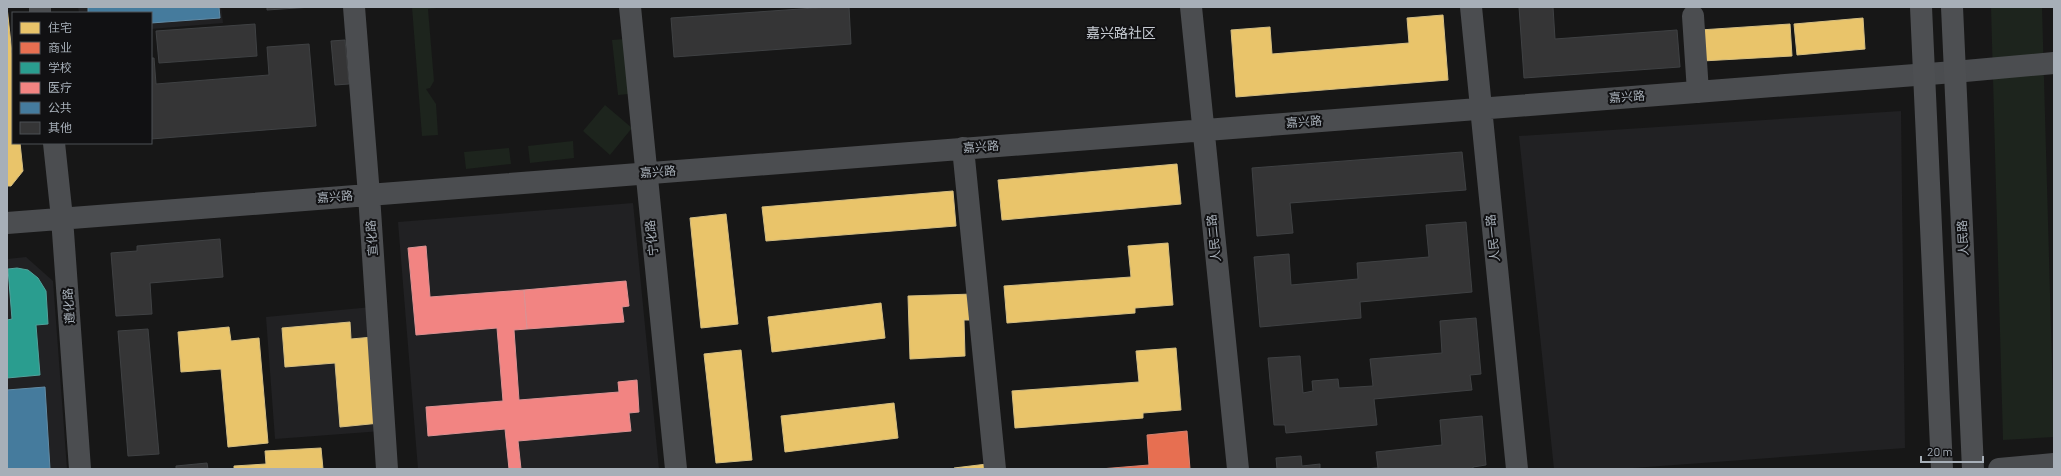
<svg xmlns="http://www.w3.org/2000/svg" width="2061" height="476" font-family="Barlow,'Noto Sans SC',sans-serif">
<rect width="100%" height="100%" fill="#171717"/>
<path fill="#212123" d="M 78,7 L 221,7 L 223,23 L 151,29 L 151,13 L 79,13 Z
M 1901,111 L 1905,448 L 1620,469 L 1554,469 L 1519,136 Z
M 633,203 L 659,469 L 418,469 L 398,222 Z
M 26,257 L 53,281 L 67,469 L 7,469 L 7,259 Z
M 372,307 L 382,431 L 275,439 L 266,317 Z"/>
<path fill="#1d241d" d="M 412,7 L 446,7 L 428,9 L 434,81 L 430,88 L 426,89 L 436,104 L 438,135 L 422,136 Z
M 1991,7 L 2042,7 L 2054,437 L 2003,440 Z
M 624,39 L 629,94 L 618,95 L 612,40 Z
M 605,105 L 632,128 L 610,155 L 583,131 Z
M 573,141 L 574,158 L 530,163 L 528,146 Z
M 509,148 L 511,164 L 466,169 L 464,152 Z"/>
<path fill="#e9c46a" stroke="#d5be81" d="M 7,7 L 13,63 L 13,143 L 20,143 L 23,171 L 11,186 L 7,186 Z
M 1443,15 L 1448,80 L 1236,97 L 1231,30 L 1270,27 L 1272,54 L 1409,43 L 1407,18 Z
M 1863,18 L 1865,49 L 1797,55 L 1794,24 Z
M 1790,24 L 1792,56 L 1702,61 L 1700,30 Z
M 1177,164 L 1181,204 L 1002,220 L 998,180 Z
M 953,191 L 956,226 L 766,241 L 762,207 Z
M 726,214 L 738,324 L 701,328 L 690,218 Z
M 1168,243 L 1173,305 L 1135,308 L 1135,313 L 1007,323 L 1004,286 L 1131,277 L 1128,246 Z
M 974,294 L 975,320 L 964,320 L 965,356 L 910,359 L 908,296 Z
M 881,303 L 885,338 L 772,352 L 768,317 Z
M 350,322 L 351,339 L 373,337 L 380,423 L 340,427 L 335,363 L 285,367 L 282,328 Z
M 229,327 L 231,341 L 259,338 L 268,443 L 228,447 L 221,369 L 181,372 L 178,332 Z
M 1176,348 L 1181,410 L 1143,413 L 1143,418 L 1015,428 L 1012,391 L 1139,382 L 1136,351 Z
M 741,350 L 752,460 L 716,463 L 704,354 Z
M 894,403 L 898,438 L 785,452 L 781,416 Z
M 321,448 L 323,469 L 234,469 L 234,466 L 266,464 L 265,451 Z
M 987,464 L 988,469 L 954,469 L 954,468 Z"/>
<path fill="#e76f51" stroke="#d48270" d="M 1187,431 L 1190,469 L 1100,469 L 1149,465 L 1147,435 Z"/>
<path fill="#2a9d8f" stroke="#50a29b" d="M 17,268 L 28,270 L 38,278 L 46,291 L 48,324 L 36,325 L 40,375 L 7,378 L 7,320 L 12,319 L 8,269 Z"/>
<path fill="#f28482" stroke="#dc9192" d="M 426,246 L 430,297 L 524,290 L 527,329 L 514,330 L 519,400 L 619,392 L 618,382 L 637,380 L 639,412 L 629,413 L 631,431 L 518,441 L 521,469 L 509,469 L 505,429 L 428,436 L 426,407 L 503,401 L 497,328 L 416,335 L 408,248 Z
M 626,281 L 629,306 L 622,307 L 624,322 L 527,329 L 524,290 Z"/>
<path fill="#457b9d" stroke="#628ba5" d="M 88,7 L 219,7 L 220,18 L 151,23 L 151,13 L 88,13 Z
M 45,387 L 50,469 L 7,469 L 7,390 Z"/>
<path fill="#353536" stroke="#3f4143" d="M 267,7 L 312,7 L 267,10 Z
M 829,7 L 849,7 L 851,44 L 674,57 L 671,18 Z
M 1519,7 L 1553,7 L 1555,39 L 1677,30 L 1680,67 L 1524,78 Z
M 255,24 L 257,56 L 159,63 L 156,31 Z
M 345,40 L 349,84 L 335,85 L 331,41 Z
M 309,44 L 316,126 L 151,139 L 151,58 L 154,58 L 156,84 L 269,75 L 267,47 Z
M 1462,152 L 1466,190 L 1290,203 L 1293,233 L 1257,236 L 1252,168 Z
M 1466,222 L 1472,292 L 1360,302 L 1361,318 L 1260,327 L 1254,257 L 1289,254 L 1291,285 L 1358,279 L 1357,263 L 1429,257 L 1426,225 Z
M 220,239 L 223,277 L 150,283 L 152,314 L 116,316 L 111,253 L 137,251 L 137,246 Z
M 1476,318 L 1481,374 L 1470,375 L 1472,390 L 1374,399 L 1377,425 L 1286,433 L 1285,425 L 1274,425 L 1268,358 L 1300,356 L 1303,393 L 1313,391 L 1312,381 L 1338,379 L 1339,388 L 1373,386 L 1370,359 L 1442,353 L 1440,321 Z
M 148,329 L 159,454 L 128,456 L 118,331 Z
M 1482,416 L 1486,465 L 1473,467 L 1473,469 L 1363,469 L 1378,468 L 1376,452 L 1442,445 L 1440,420 Z
M 1301,456 L 1302,466 L 1320,464 L 1320,469 L 1277,469 L 1276,458 Z
M 207,463 L 208,469 L 176,469 L 176,466 Z"/>
<g fill="none" stroke-linecap="round" stroke-linejoin="round">
<path stroke="#4b4d50" stroke-width="22" d="M 40,7 L 40,13
M 354,7 L 369,195 L 387,469
M 630,7 L 676,469
M 1191,7 L 1238,469
M 1471,7 L 1517,469
M 1693,16 L 1698,92
M 54,143 L 62,218 L 80,469
M 963,148 L 995,469
M 7,223 L 1954,72 L 2054,63
M 1999,469 L 2054,464"/>
<path stroke="#4d4f52" stroke-width="22" d="M 1921,7 L 1942,469
M 1952,7 L 1973,469"/>
</g>
<g text-anchor="middle" stroke-width="4" stroke-linejoin="round" paint-order="stroke">
<g font-size="12" fill="#a7afb8" stroke="#111113">
<text transform="translate(1627 97) rotate(-4)" y="4">嘉兴路</text>
<text transform="translate(1304 122) rotate(-4)" y="4">嘉兴路</text>
<text transform="translate(981 147) rotate(-4)" y="4">嘉兴路</text>
<text transform="translate(658 172) rotate(-4)" y="4">嘉兴路</text>
<text transform="translate(335 197) rotate(-4)" y="4">嘉兴路</text>
<text transform="translate(372 238) rotate(-94)" y="4">宣化路</text>
<text transform="translate(652 238) rotate(-96)" y="4">宁化路</text>
<text transform="translate(1214 238) rotate(-96)" y="4">人民二路</text>
<text transform="translate(1493 238) rotate(-96)" y="4">人民一路</text>
<text transform="translate(1963 238) rotate(-93)" y="4">人民路</text>
<text transform="translate(69 306) rotate(-94)" y="4">遵化路</text>
</g>
<g font-size="14" fill="#c8cdd4" stroke="#111113">
<text x="1121" y="38">嘉兴路社区</text>
</g>
</g>
<rect width="2061" height="476" fill="none" stroke="#a7afb8" stroke-width="16"/>
<rect x="12" y="12" width="140" height="132" fill="#111113" stroke="#4d5055"/>
<rect x="20" y="22" width="20" height="12" fill="#e9c46a" stroke="#4d5055"/>
<text x="48" y="32" font-size="12" fill="#a7afb8">住宅</text>
<rect x="20" y="42" width="20" height="12" fill="#e76f51" stroke="#4d5055"/>
<text x="48" y="52" font-size="12" fill="#a7afb8">商业</text>
<rect x="20" y="62" width="20" height="12" fill="#2a9d8f" stroke="#4d5055"/>
<text x="48" y="72" font-size="12" fill="#a7afb8">学校</text>
<rect x="20" y="82" width="20" height="12" fill="#f28482" stroke="#4d5055"/>
<text x="48" y="92" font-size="12" fill="#a7afb8">医疗</text>
<rect x="20" y="102" width="20" height="12" fill="#457b9d" stroke="#4d5055"/>
<text x="48" y="112" font-size="12" fill="#a7afb8">公共</text>
<rect x="20" y="122" width="20" height="12" fill="#353536" stroke="#4d5055"/>
<text x="48" y="132" font-size="12" fill="#a7afb8">其他</text>
<path d="M1921 456v6h62v-6" fill="none" stroke="#a7afb8" stroke-width="2"/>
<text x="1927" y="456" font-size="12" fill="#a7afb8" stroke="#111113" stroke-width="3" paint-order="stroke">20 m</text>
</svg>
